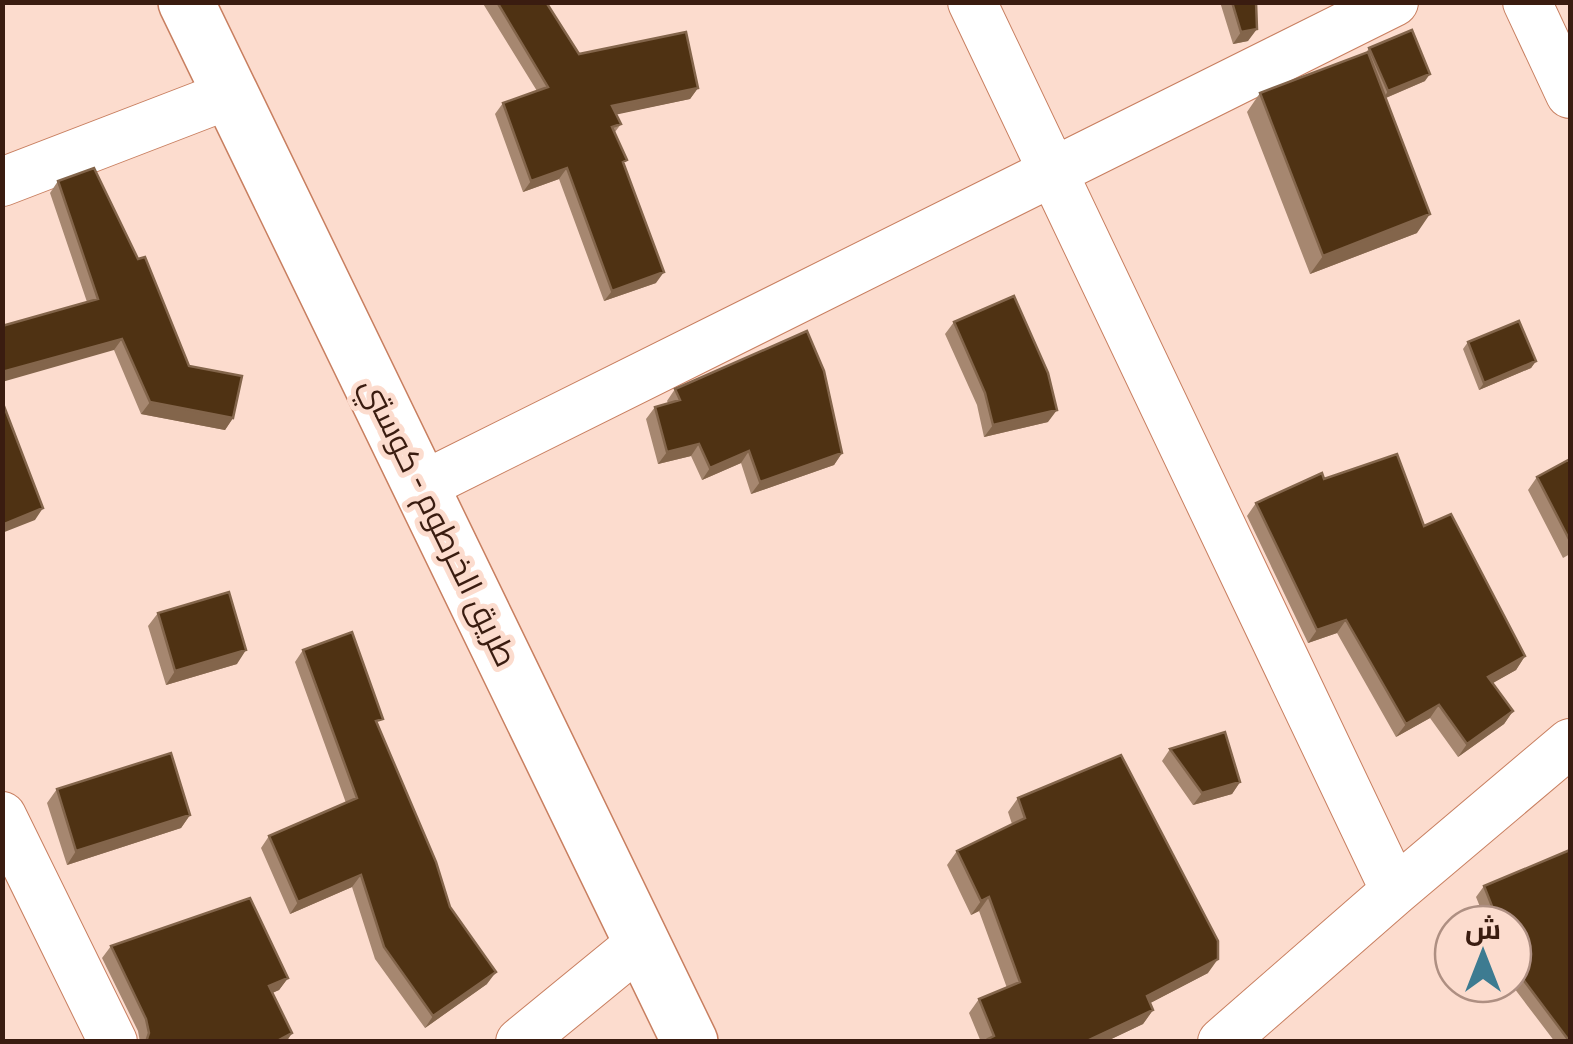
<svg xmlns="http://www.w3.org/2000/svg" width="1573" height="1044" font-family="'Fira Sans Condensed',Cairo,sans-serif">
<rect width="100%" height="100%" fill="#fcdcce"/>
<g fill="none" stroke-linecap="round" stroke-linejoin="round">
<defs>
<path id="street" d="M 972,2 L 1395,891 L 1570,743
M 1527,2 L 1570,94
M 2,182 L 231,94
M 422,486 L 1394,2
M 2,816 L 113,1042
M 520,1042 L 642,942
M 1222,1042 L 1395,891"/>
<path id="highway" d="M 186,2 L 690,1042"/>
</defs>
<use href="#street" stroke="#c87f60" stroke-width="50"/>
<use href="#highway" stroke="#c87f60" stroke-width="58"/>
<use href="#street" stroke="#fff" stroke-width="48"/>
<use href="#highway" stroke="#fff" stroke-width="55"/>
</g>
<path fill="#a68770" d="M 482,2 L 546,2 L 579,54 L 698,88 L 690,99 L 616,114 L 621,124 L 615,132 L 656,283 L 604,301 L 559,179 L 523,192 L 495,114 L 503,103 L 537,91 Z
M 1220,2 L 1256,2 L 1248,41 L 1233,44 Z
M 1369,48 L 1425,81 L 1386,98 L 1417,233 L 1310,274 L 1247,112 L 1260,93 L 1366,53 Z
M 58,181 L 189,366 L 233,418 L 225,430 L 141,414 L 114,350 L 87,302 L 50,193 Z
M 954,322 L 1048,422 L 984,437 L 977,405 L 945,334 Z
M 1468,342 L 1536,361 L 1531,368 L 1479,390 L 1463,349 Z
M 675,389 L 842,453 L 834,465 L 751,494 L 741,463 L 702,480 L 691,456 L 658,464 L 646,419 L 655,407 L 668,403 L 667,401 Z
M 1570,459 L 1570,554 L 1563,558 L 1528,490 L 1537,477 Z
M 1324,479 L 1424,526 L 1525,656 L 1516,670 L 1492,683 L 1513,711 L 1504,724 L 1458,757 L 1430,718 L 1396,737 L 1337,633 L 1308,643 L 1247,516 L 1256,503 Z
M 158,613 L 237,664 L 166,685 L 148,626 Z
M 303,650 L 378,726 L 450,907 L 487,984 L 425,1028 L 375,959 L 352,887 L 290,914 L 261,848 L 269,836 L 346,803 L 295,662 Z
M 1170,749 L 1240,782 L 1232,794 L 1193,805 L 1162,761 Z
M 57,789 L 190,815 L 181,828 L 67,865 L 47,803 Z
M 1018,798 L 1208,973 L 1150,1003 L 1153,1010 L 1143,1024 L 1105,1042 L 981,1042 L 969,1013 L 979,999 L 1007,988 L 979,911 L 971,915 L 947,865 L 957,851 L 1012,824 L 1008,812 Z
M 1570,850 L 1570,1042 L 1555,1042 L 1511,984 L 1513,984 L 1513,924 L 1487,924 L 1476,897 L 1484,886 Z
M 111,946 L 288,978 L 279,990 L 272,993 L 292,1033 L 286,1042 L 140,1042 L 138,1031 L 102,958 Z"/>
<path fill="#83654b" d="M 1257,29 L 1248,41 L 1233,44 L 1241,32 Z
M 1430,74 L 1425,81 L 1383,99 L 1388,91 Z
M 698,88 L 690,99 L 605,117 L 612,106 Z
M 567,168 L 559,179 L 523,192 L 531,181 Z
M 1430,214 L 1417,233 L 1310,274 L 1323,256 Z
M 664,272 L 656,283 L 604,301 L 612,291 Z
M 122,339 L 114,350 L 2,382 L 2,372 Z
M 1536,361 L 1531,368 L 1479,390 L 1484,383 Z
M 150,402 L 233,418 L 225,430 L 141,414 Z
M 1057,410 L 1048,422 L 984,437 L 993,425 Z
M 699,444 L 691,456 L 658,464 L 667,452 Z
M 749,451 L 741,463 L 702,480 L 710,468 Z
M 842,453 L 834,465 L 751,494 L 760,482 Z
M 43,508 L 35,520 L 2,533 L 2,525 Z
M 1346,620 L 1337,633 L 1308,643 L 1317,630 Z
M 246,650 L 237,664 L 166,685 L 175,671 Z
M 1525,656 L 1516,670 L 1479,691 L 1488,677 Z
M 1439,705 L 1430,718 L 1396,737 L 1406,724 Z
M 1513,711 L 1504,724 L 1458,757 L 1467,744 Z
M 1240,782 L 1232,794 L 1193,805 L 1202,793 Z
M 190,815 L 181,828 L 67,865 L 76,851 Z
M 361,875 L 352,887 L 290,914 L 298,902 Z
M 989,897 L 979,911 L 971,915 L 981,901 Z
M 1218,959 L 1208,973 L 1137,1010 L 1147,996 Z
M 496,972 L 487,984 L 425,1028 L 433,1016 Z
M 288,978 L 279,990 L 261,998 L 269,986 Z
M 1153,1010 L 1143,1024 L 1105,1042 L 1085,1042 Z
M 292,1033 L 286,1042 L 275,1042 Z"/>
<path fill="#4f3213" stroke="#83654b" stroke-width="2.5" d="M 497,2 L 546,2 L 579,54 L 686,32 L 698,88 L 612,106 L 621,124 L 612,127 L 627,160 L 623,162 L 664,272 L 612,291 L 567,168 L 531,181 L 503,103 L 548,87 Z
M 1232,2 L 1256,2 L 1257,29 L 1241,32 Z
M 1412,30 L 1430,74 L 1388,91 L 1369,48 Z
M 1368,52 L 1430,214 L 1323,256 L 1260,93 Z
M 94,168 L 138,259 L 145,257 L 189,366 L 242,376 L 233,418 L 150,402 L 122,339 L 2,372 L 2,326 L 98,299 L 58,181 Z
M 1014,296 L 1048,373 L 1057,410 L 993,425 L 985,393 L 954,322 Z
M 1519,321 L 1536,361 L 1484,383 L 1468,342 Z
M 807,331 L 824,371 L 842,453 L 760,482 L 749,451 L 710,468 L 699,444 L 667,452 L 655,407 L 680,400 L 675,389 Z
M 2,401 L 43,508 L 2,525 Z
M 1397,454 L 1424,526 L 1451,514 L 1525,656 L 1488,677 L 1513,711 L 1467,744 L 1439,705 L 1406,724 L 1346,620 L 1317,630 L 1256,503 L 1322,473 L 1324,479 Z
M 1570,459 L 1570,541 L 1537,477 Z
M 229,592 L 246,650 L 175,671 L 158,613 Z
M 352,632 L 383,719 L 376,721 L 436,862 L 450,907 L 496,972 L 433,1016 L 384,947 L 361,875 L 298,902 L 269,836 L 357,798 L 303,650 Z
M 1225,732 L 1240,782 L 1202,793 L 1170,749 Z
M 171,753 L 190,815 L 76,851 L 57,789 Z
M 1121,755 L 1218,941 L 1218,959 L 1147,996 L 1153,1010 L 1085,1042 L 990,1042 L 988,1039 L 994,1036 L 979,999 L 1020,982 L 989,897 L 981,901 L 957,851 L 1025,818 L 1018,798 Z
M 1570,850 L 1570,1042 L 1519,974 L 1513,959 L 1513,924 L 1499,924 L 1484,886 Z
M 250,898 L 288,978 L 269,986 L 292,1033 L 275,1042 L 146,1042 L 149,1033 L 146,1019 L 111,946 Z"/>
<g text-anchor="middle" stroke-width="10" stroke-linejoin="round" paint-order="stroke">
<g font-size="32" fill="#3a1c10" stroke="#fcdcce">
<text transform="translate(439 522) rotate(64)" y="11">طريق الخرطوم - كوستي</text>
</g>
</g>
<rect width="1573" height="1044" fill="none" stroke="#3a1c10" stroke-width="10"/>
<g transform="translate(1483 954)"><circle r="48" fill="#fcdcce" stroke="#ae8f82" stroke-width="2.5"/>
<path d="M0-8L18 38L0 25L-18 38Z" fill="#3d7b91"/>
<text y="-15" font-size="28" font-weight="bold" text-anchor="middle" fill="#3a1c10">ش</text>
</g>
</svg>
